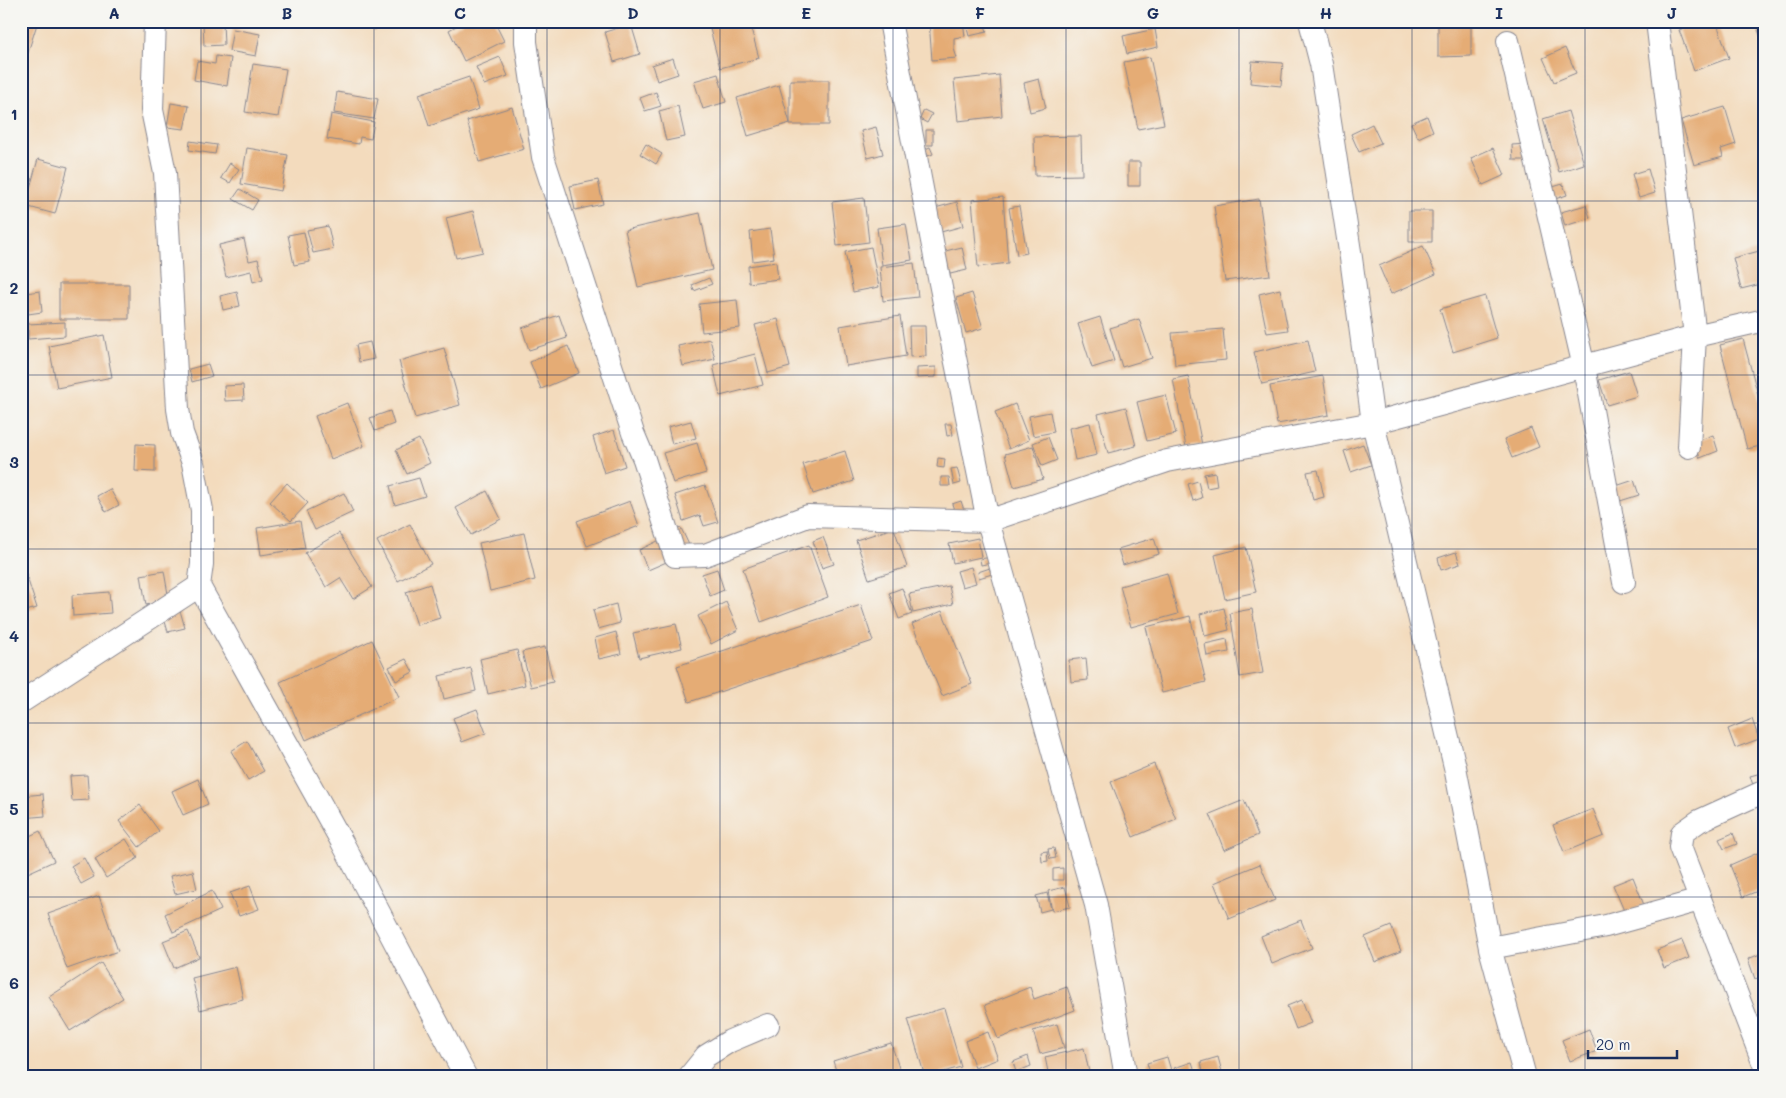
<svg xmlns="http://www.w3.org/2000/svg" width="1786" height="1098" font-family="Mali,sans-serif">
<rect width="100%" height="100%" fill="#f6f6f2"/>
<filter id="ink" filterUnits="userSpaceOnUse"><feTurbulence type="fractalNoise" baseFrequency=".02" numOctaves="2"/><feDisplacementMap in="SourceGraphic" scale="10" xChannelSelector="R" yChannelSelector="G"/><feConvolveMatrix kernelMatrix="1 2 1 2 8 2 1 2 1" color-interpolation-filters="sRGB"/></filter>
<filter id="wash" filterUnits="userSpaceOnUse"><feTurbulence type="fractalNoise" baseFrequency=".0096" numOctaves="4" result="noise"/><feDisplacementMap in="SourceGraphic" scale="20" xChannelSelector="R" yChannelSelector="G"/><feGaussianBlur stdDeviation="1.12" result="paint"/><feColorMatrix in="noise" values="0 0 0 0 0 0 0 0 0 0 0 0 0 0 0 0 0 1.4 0 .05"/><feComposite in="paint" operator="in"/></filter>
<g filter="url(#wash)">
<rect width="100%" height="100%" fill="#f3dbbd"/>
<g id="blocks">
<path fill="#e5ac74" d="M 21,21 L 38,21 L 22,71 L 21,71 Z
M 361,21 L 380,21 L 375,30 Z
M 465,21 L 494,21 L 504,41 L 464,61 L 449,30 Z
M 708,21 L 749,21 L 759,58 L 720,68 Z
M 929,21 L 948,21 L 949,24 L 963,21 L 965,36 L 954,38 L 954,49 L 957,58 L 932,60 Z
M 965,21 L 984,21 L 987,32 L 969,36 Z
M 1703,21 L 1716,21 L 1729,58 L 1694,71 L 1679,30 Z
M 223,22 L 224,45 L 204,46 L 203,23 Z
M 1438,22 L 1471,22 L 1471,56 L 1438,57 Z
M 631,24 L 640,54 L 614,62 L 605,32 Z
M 1765,27 L 1765,48 L 1758,30 Z
M 233,29 L 260,34 L 256,56 L 229,51 Z
M 1155,29 L 1158,47 L 1127,54 L 1123,36 Z
M 1565,48 L 1576,73 L 1554,82 L 1543,58 Z
M 216,56 L 231,58 L 227,86 L 194,80 L 197,61 L 215,64 Z
M 500,57 L 508,76 L 484,85 L 476,67 Z
M 1150,57 L 1164,124 L 1138,129 L 1124,62 Z
M 673,58 L 678,74 L 657,81 L 652,65 Z
M 1252,61 L 1283,63 L 1281,86 L 1250,83 Z
M 253,64 L 286,69 L 278,117 L 245,112 Z
M 718,74 L 726,102 L 703,109 L 694,81 Z
M 999,75 L 1002,116 L 958,121 L 954,80 Z
M 469,77 L 479,109 L 429,126 L 419,94 Z
M 1039,79 L 1046,108 L 1030,112 L 1024,83 Z
M 790,80 L 829,80 L 829,125 L 790,125 Z
M 779,85 L 790,123 L 748,136 L 737,98 Z
M 337,92 L 378,99 L 374,119 L 334,113 Z
M 656,92 L 661,106 L 645,111 L 640,98 Z
M 171,103 L 189,106 L 184,129 L 167,127 Z
M 678,106 L 685,137 L 666,141 L 659,111 Z
M 512,107 L 524,149 L 479,162 L 467,121 Z
M 1725,107 L 1736,144 L 1721,149 L 1723,157 L 1694,165 L 1681,120 Z
M 924,110 L 932,114 L 927,123 L 920,119 Z
M 1568,111 L 1584,164 L 1559,172 L 1543,119 Z
M 331,114 L 374,122 L 371,139 L 360,137 L 359,144 L 327,139 Z
M 1427,116 L 1433,131 L 1418,138 L 1411,123 Z
M 1372,124 L 1381,143 L 1359,152 L 1351,134 Z
M 876,127 L 883,154 L 868,158 L 861,131 Z
M 926,130 L 933,130 L 933,145 L 926,145 Z
M 1081,136 L 1082,175 L 1035,176 L 1034,137 Z
M 190,141 L 217,145 L 215,154 L 189,150 Z
M 646,144 L 662,154 L 656,164 L 640,154 Z
M 1526,144 L 1526,160 L 1513,160 L 1512,145 Z
M 930,147 L 933,154 L 928,156 L 925,149 Z
M 247,148 L 288,155 L 281,191 L 241,184 Z
M 1493,148 L 1505,175 L 1483,185 L 1471,158 Z
M 38,159 L 68,167 L 55,214 L 25,206 Z
M 1128,162 L 1140,162 L 1140,186 L 1128,186 Z
M 230,163 L 239,169 L 230,183 L 221,178 Z
M 1648,169 L 1655,193 L 1639,198 L 1632,174 Z
M 598,180 L 603,204 L 575,210 L 570,186 Z
M 1563,184 L 1567,195 L 1552,200 L 1549,188 Z
M 240,189 L 258,200 L 252,210 L 233,199 Z
M 1003,197 L 1008,263 L 978,267 L 972,200 Z
M 864,198 L 869,242 L 837,246 L 832,202 Z
M 1259,199 L 1270,275 L 1225,281 L 1214,206 Z
M 957,202 L 963,226 L 941,232 L 935,208 Z
M 1586,205 L 1590,218 L 1565,226 L 1561,212 Z
M 1019,206 L 1027,253 L 1017,255 L 1009,208 Z
M 473,211 L 483,252 L 456,258 L 446,218 Z
M 1409,211 L 1432,211 L 1432,242 L 1409,242 Z
M 700,213 L 712,270 L 638,287 L 625,230 Z
M 906,224 L 912,260 L 882,265 L 877,228 Z
M 328,226 L 333,249 L 313,253 L 307,230 Z
M 770,229 L 774,258 L 753,261 L 750,232 Z
M 304,232 L 310,262 L 294,265 L 288,235 Z
M 244,239 L 249,261 L 258,259 L 263,279 L 253,282 L 251,271 L 226,277 L 219,245 Z
M 1423,246 L 1436,274 L 1391,294 L 1379,266 Z
M 871,247 L 879,287 L 853,292 L 845,252 Z
M 962,247 L 967,270 L 946,275 L 941,252 Z
M 1763,250 L 1765,258 L 1765,283 L 1741,289 L 1733,258 Z
M 776,262 L 778,279 L 749,283 L 748,266 Z
M 914,263 L 918,297 L 883,301 L 880,267 Z
M 709,278 L 712,284 L 694,291 L 692,285 Z
M 59,284 L 129,284 L 129,319 L 59,319 Z
M 1280,289 L 1288,330 L 1267,333 L 1259,294 Z
M 40,291 L 42,312 L 28,314 L 26,293 Z
M 237,292 L 240,306 L 223,310 L 220,296 Z
M 972,293 L 983,328 L 966,333 L 956,298 Z
M 1485,296 L 1497,338 L 1453,352 L 1440,309 Z
M 737,300 L 740,328 L 702,332 L 699,304 Z
M 559,315 L 567,338 L 529,350 L 522,328 Z
M 900,316 L 906,356 L 846,366 L 840,326 Z
M 1100,317 L 1114,361 L 1092,368 L 1078,324 Z
M 778,319 L 790,367 L 768,373 L 755,325 Z
M 1139,319 L 1152,358 L 1122,367 L 1110,328 Z
M 65,322 L 65,336 L 28,339 L 28,324 Z
M 909,326 L 925,326 L 926,356 L 910,357 Z
M 1223,329 L 1226,360 L 1175,365 L 1172,333 Z
M 104,335 L 112,377 L 57,388 L 49,346 Z
M 710,339 L 715,359 L 683,366 L 678,346 Z
M 1743,339 L 1765,421 L 1765,445 L 1747,449 L 1720,345 Z
M 1308,340 L 1315,372 L 1262,384 L 1254,352 Z
M 370,342 L 374,359 L 359,362 L 356,345 Z
M 568,346 L 579,373 L 541,389 L 530,362 Z
M 444,348 L 460,405 L 415,418 L 399,361 Z
M 755,354 L 763,385 L 720,396 L 713,365 Z
M 208,364 L 212,376 L 192,382 L 189,369 Z
M 936,367 L 936,377 L 917,378 L 917,368 Z
M 1629,371 L 1637,396 L 1607,405 L 1599,380 Z
M 1188,376 L 1202,445 L 1186,447 L 1173,379 Z
M 1323,376 L 1329,415 L 1277,424 L 1270,386 Z
M 1765,377 L 1765,393 L 1764,393 L 1760,378 Z
M 243,385 L 244,400 L 225,401 L 224,386 Z
M 1166,395 L 1176,434 L 1147,441 L 1137,402 Z
M 347,403 L 364,446 L 331,459 L 315,416 Z
M 1015,404 L 1029,440 L 1009,449 L 995,412 Z
M 1126,407 L 1136,446 L 1108,453 L 1098,414 Z
M 390,411 L 394,424 L 375,431 L 370,418 Z
M 1050,412 L 1054,432 L 1033,436 L 1029,416 Z
M 691,421 L 696,438 L 672,444 L 668,427 Z
M 1090,423 L 1097,455 L 1075,460 L 1069,428 Z
M 945,424 L 951,424 L 953,435 L 947,436 Z
M 1531,428 L 1539,447 L 1512,458 L 1504,439 Z
M 614,430 L 625,466 L 604,473 L 593,437 Z
M 1713,435 L 1718,451 L 1700,458 L 1695,442 Z
M 1048,437 L 1057,460 L 1042,466 L 1033,443 Z
M 419,439 L 430,463 L 407,474 L 396,450 Z
M 697,443 L 706,473 L 673,483 L 663,453 Z
M 136,444 L 155,445 L 155,472 L 135,471 Z
M 1363,444 L 1371,465 L 1351,472 L 1344,451 Z
M 1033,446 L 1043,479 L 1014,487 L 1005,454 Z
M 845,451 L 854,481 L 813,494 L 803,464 Z
M 938,458 L 945,459 L 944,468 L 937,467 Z
M 957,468 L 961,483 L 954,485 L 951,469 Z
M 1318,470 L 1324,497 L 1313,500 L 1307,472 Z
M 1215,472 L 1217,486 L 1207,488 L 1204,474 Z
M 941,477 L 949,477 L 950,486 L 941,486 Z
M 419,478 L 425,496 L 395,505 L 390,486 Z
M 1634,480 L 1639,495 L 1614,503 L 1610,488 Z
M 1198,481 L 1202,498 L 1193,501 L 1188,484 Z
M 287,483 L 308,503 L 291,521 L 270,502 Z
M 705,485 L 718,522 L 704,526 L 700,515 L 683,521 L 675,495 Z
M 110,489 L 119,505 L 106,512 L 97,496 Z
M 487,491 L 501,519 L 471,535 L 456,508 Z
M 344,493 L 353,512 L 315,530 L 306,511 Z
M 630,501 L 639,526 L 587,546 L 577,521 Z
M 961,501 L 964,510 L 955,513 L 952,504 Z
M 300,521 L 305,548 L 261,555 L 257,528 Z
M 410,524 L 431,564 L 398,581 L 377,541 Z
M 681,528 L 690,547 L 679,551 L 671,532 Z
M 894,528 L 907,567 L 869,579 L 856,540 Z
M 339,533 L 372,587 L 353,599 L 340,578 L 326,587 L 305,553 Z
M 524,533 L 535,580 L 490,591 L 479,543 Z
M 823,537 L 834,564 L 822,568 L 813,541 Z
M 978,538 L 981,557 L 953,563 L 949,544 Z
M 1154,538 L 1159,554 L 1123,565 L 1118,549 Z
M 662,539 L 671,560 L 648,570 L 639,550 Z
M 809,545 L 828,597 L 761,622 L 743,569 Z
M 1246,547 L 1256,592 L 1225,599 L 1215,555 Z
M 1456,552 L 1460,564 L 1441,570 L 1438,558 Z
M 991,557 L 991,563 L 981,565 L 980,559 Z
M 21,559 L 37,608 L 21,612 Z
M 971,567 L 976,583 L 962,587 L 957,571 Z
M 990,568 L 992,574 L 979,578 L 978,572 Z
M 717,569 L 724,590 L 710,596 L 702,574 Z
M 164,571 L 169,600 L 146,605 L 141,575 Z
M 1167,573 L 1178,614 L 1131,627 L 1120,586 Z
M 430,584 L 440,618 L 417,625 L 406,592 Z
M 949,586 L 953,604 L 913,613 L 909,594 Z
M 902,588 L 912,614 L 899,619 L 889,593 Z
M 109,592 L 111,613 L 73,616 L 72,595 Z
M 726,602 L 738,630 L 711,644 L 698,616 Z
M 616,604 L 620,623 L 598,629 L 593,610 Z
M 861,605 L 873,641 L 689,702 L 677,666 Z
M 179,607 L 185,628 L 168,632 L 162,611 Z
M 1224,608 L 1229,630 L 1205,636 L 1200,614 Z
M 1252,609 L 1263,673 L 1240,677 L 1230,613 Z
M 942,611 L 972,684 L 942,696 L 912,624 Z
M 1190,616 L 1206,682 L 1162,693 L 1146,627 Z
M 676,624 L 682,648 L 639,658 L 633,633 Z
M 616,632 L 621,654 L 599,659 L 595,638 Z
M 1227,639 L 1229,652 L 1207,656 L 1205,644 Z
M 372,640 L 399,697 L 306,740 L 280,682 Z
M 545,647 L 553,682 L 531,687 L 522,652 Z
M 517,650 L 525,685 L 488,694 L 480,659 Z
M 1086,658 L 1088,680 L 1071,682 L 1069,660 Z
M 406,659 L 413,672 L 396,681 L 389,667 Z
M 471,668 L 476,691 L 444,699 L 439,676 Z
M 477,709 L 486,733 L 462,742 L 453,718 Z
M 1752,719 L 1759,739 L 1735,748 L 1728,729 Z
M 247,741 L 264,771 L 248,780 L 231,751 Z
M 1154,764 L 1176,819 L 1133,837 L 1111,782 Z
M 1765,772 L 1765,788 L 1755,791 L 1750,776 Z
M 87,775 L 89,800 L 72,801 L 70,776 Z
M 198,779 L 208,804 L 183,815 L 172,791 Z
M 43,794 L 45,816 L 22,818 L 21,796 Z
M 1244,800 L 1258,835 L 1224,850 L 1210,814 Z
M 140,805 L 159,831 L 139,847 L 119,821 Z
M 1593,809 L 1604,836 L 1564,852 L 1553,825 Z
M 40,831 L 54,861 L 21,876 L 21,840 Z
M 1733,833 L 1737,844 L 1724,849 L 1719,839 Z
M 126,839 L 138,858 L 106,878 L 95,859 Z
M 1054,848 L 1056,858 L 1050,859 L 1048,849 Z
M 1047,851 L 1048,861 L 1042,862 L 1041,852 Z
M 1762,851 L 1765,857 L 1765,888 L 1743,897 L 1730,865 Z
M 84,858 L 94,877 L 81,884 L 71,866 Z
M 1260,864 L 1275,900 L 1229,919 L 1214,883 Z
M 1063,868 L 1063,880 L 1053,880 L 1053,869 Z
M 193,871 L 197,889 L 175,894 L 170,876 Z
M 1633,877 L 1644,905 L 1625,913 L 1613,885 Z
M 250,886 L 259,909 L 239,916 L 230,893 Z
M 1065,887 L 1070,907 L 1052,911 L 1048,891 Z
M 212,891 L 221,910 L 173,932 L 165,914 Z
M 1047,893 L 1051,909 L 1040,912 L 1036,896 Z
M 99,896 L 118,951 L 67,969 L 48,914 Z
M 1301,920 L 1312,948 L 1272,964 L 1261,936 Z
M 1391,926 L 1401,951 L 1375,962 L 1365,937 Z
M 188,931 L 199,957 L 174,968 L 163,941 Z
M 1682,940 L 1689,958 L 1664,968 L 1657,950 Z
M 21,950 L 26,961 L 21,963 Z
M 1765,952 L 1765,975 L 1755,979 L 1748,959 Z
M 101,963 L 123,998 L 70,1031 L 49,997 Z
M 236,967 L 243,999 L 200,1010 L 192,978 Z
M 1030,987 L 1034,999 L 1067,987 L 1075,1010 L 998,1039 L 985,1005 Z
M 1302,1000 L 1311,1023 L 1296,1029 L 1287,1006 Z
M 944,1008 L 961,1067 L 925,1077 L 908,1019 Z
M 1057,1024 L 1064,1048 L 1040,1054 L 1033,1031 Z
M 1589,1029 L 1597,1051 L 1570,1061 L 1562,1040 Z
M 988,1032 L 998,1059 L 975,1068 L 965,1041 Z
M 891,1043 L 900,1071 L 883,1077 L 838,1077 L 833,1061 Z
M 1084,1048 L 1090,1077 L 1049,1077 L 1045,1057 Z
M 1028,1056 L 1031,1066 L 1016,1072 L 1013,1062 Z
M 1167,1057 L 1173,1077 L 1151,1077 L 1147,1063 Z
M 1218,1057 L 1222,1072 L 1204,1077 L 1201,1062 Z
M 1192,1062 L 1197,1077 L 1177,1077 L 1174,1068 Z
M 978,1069 L 981,1077 L 964,1077 L 964,1075 Z"/>
</g>
</g>
<g filter="url(#ink)">
<use href="#blocks" fill-opacity="0" stroke="#87858e" stroke-width="1"/>
<g fill="none" stroke-linecap="round" stroke-linejoin="round">
<defs>
<path id="minor" d="M 155,21 L 152,110 L 165,173 L 178,409 L 182,433 L 193,463 L 202,510 L 202,564 L 199,586 L 342,842 L 466,1077
M 526,21 L 526,42 L 543,157 L 633,433 L 644,459 L 675,556 L 705,555 L 808,516 L 988,521 L 1167,461 L 1373,423 L 1695,336 L 1765,320
M 890,21 L 940,283 L 988,521 L 1096,905 L 1126,1077
M 1310,21 L 1321,64 L 1351,258 L 1373,423 L 1455,767 L 1490,948 L 1525,1077
M 1657,21 L 1695,336 L 1689,447
M 1508,41 L 1584,367 L 1624,582
M 21,702 L 199,586
M 1765,791 L 1699,821 L 1682,833 L 1680,847 L 1765,1067
M 1490,948 L 1606,926 L 1700,900
M 689,1077 L 706,1056 L 730,1041 L 768,1025"/>
</defs>
<use href="#minor" stroke="#87858e" stroke-width="24"/>
<use href="#minor" stroke="#fff" stroke-width="22"/>
</g>
</g>
<path fill="none" stroke="#1b2f5e" stroke-width="1" stroke-opacity="0.55" d="M 201,21 L 201,1077M 374,21 L 374,1077M 547,21 L 547,1077M 720,21 L 720,1077M 893,21 L 893,1077M 1066,21 L 1066,1077M 1239,21 L 1239,1077M 1412,21 L 1412,1077M 1585,21 L 1585,1077M 21,201 L 1765,201M 21,375 L 1765,375M 21,549 L 1765,549M 21,723 L 1765,723M 21,897 L 1765,897"/>
<rect width="1786" height="1098" fill="none" stroke="#f6f6f2" stroke-width="55"/>
<path d="M1588 1050v8h89v-8" fill="none" stroke="#1b2f5e" stroke-width="2.5"/>
<text x="1596" y="1050" font-size="15" fill="#1b2f5e" stroke="#f6f6f2" stroke-width="4" paint-order="stroke">20 m</text>
<rect x="28" y="28" width="1730" height="1042" fill="none" stroke="#1b2f5e" stroke-width="2"/>
<g font-size="16" text-anchor="middle" font-weight="bold" fill="#1b2f5e">
<text x="114" y="19">A</text>
<text x="287" y="19">B</text>
<text x="460" y="19">C</text>
<text x="633" y="19">D</text>
<text x="806" y="19">E</text>
<text x="980" y="19">F</text>
<text x="1153" y="19">G</text>
<text x="1326" y="19">H</text>
<text x="1499" y="19">I</text>
<text x="1672" y="19">J</text>
<text x="14" y="120">1</text>
<text x="14" y="294">2</text>
<text x="14" y="468">3</text>
<text x="14" y="642">4</text>
<text x="14" y="815">5</text>
<text x="14" y="989">6</text>
</g>
</svg>
